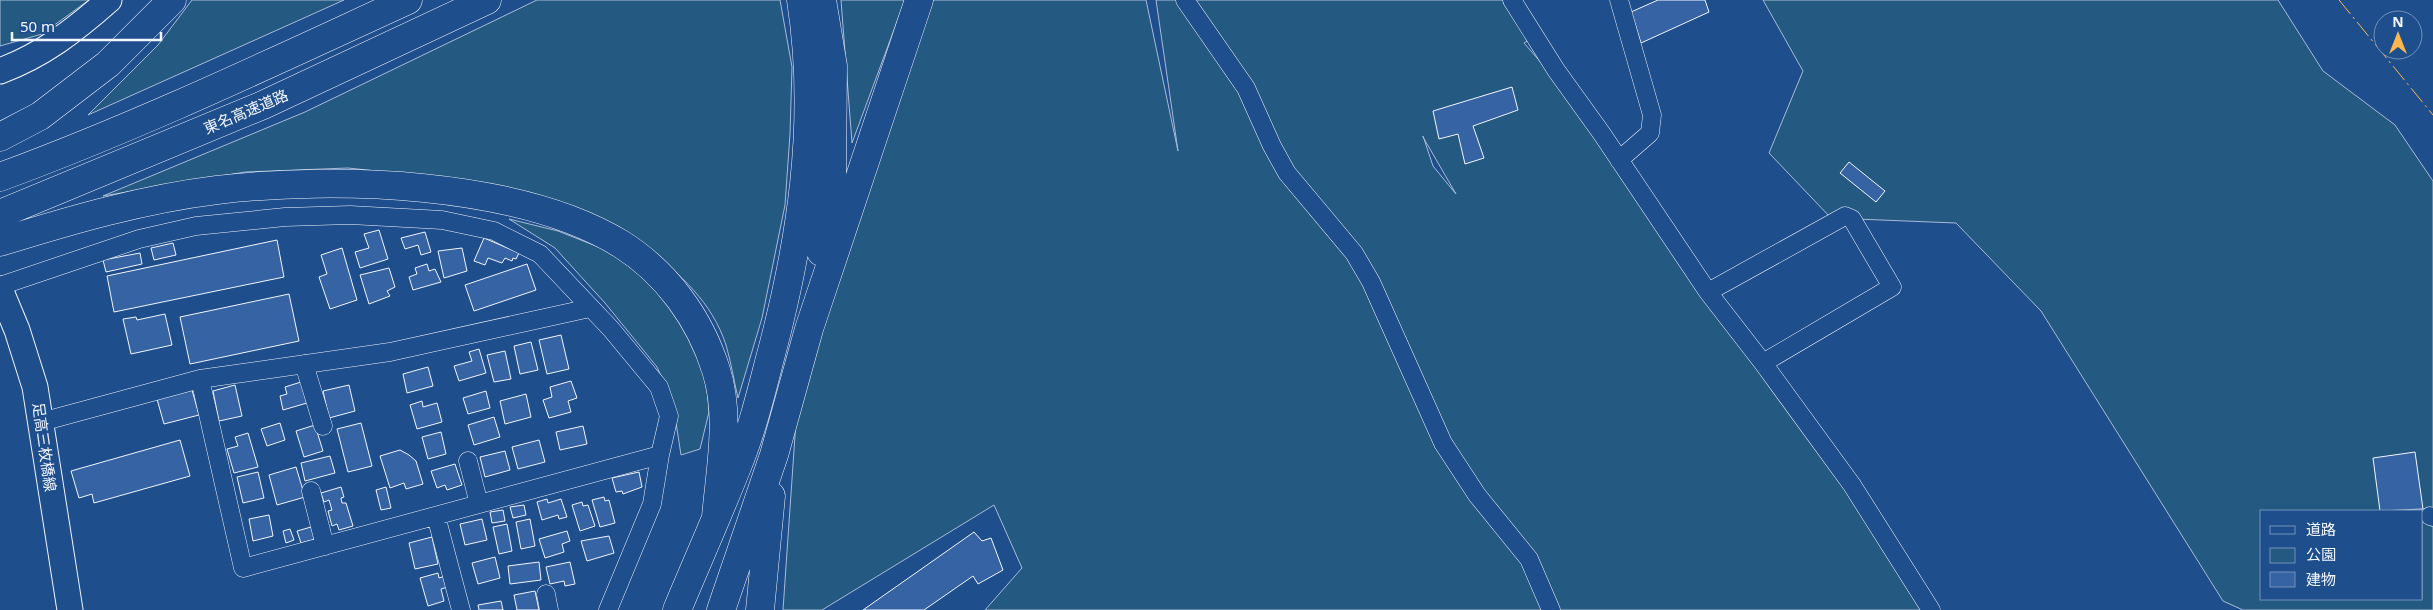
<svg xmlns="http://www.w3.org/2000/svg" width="2433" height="610" font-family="'Noto Sans','Noto Sans JP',sans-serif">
<rect width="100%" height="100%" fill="#1f4e8c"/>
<path fill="#245a82" stroke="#a8bbd7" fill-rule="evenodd" d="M 0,0 L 89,0 L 42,34 L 0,46 Z
M 192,0 L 344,0 L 88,115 L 158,45 Z
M 537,0 L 780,0 L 792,67 L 790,134 L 785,205 L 762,318 L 738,398 C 734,381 731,362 726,345 C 712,302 680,274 646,248 L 424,176 L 348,168 L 245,172 L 103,196 L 305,112 Z
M 841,0 L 905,0 L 852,143 Z
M 933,0 L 1146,0 L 1178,151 L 1156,0 L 1509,0 L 1535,36 L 1524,43 L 1598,128 L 1928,610 L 985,610 L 1022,568 L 994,505 L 822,610 L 783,610 L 800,363 ZM 1423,136 L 1423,137 L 1456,194 L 1433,166 Z
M 1763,0 L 2278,0 L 2323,71 L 2395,125 L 2433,181 L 2433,610 L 2243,610 L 2223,601 L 2041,311 L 1956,223 L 1831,218 L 1769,153 L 1803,71 ZM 2262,511 L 2422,511 L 2422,599 L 2262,599 Z
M 509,219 L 558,231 L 606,250 L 645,278 L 675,310 L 706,375 L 709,412 L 700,449 L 681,455 L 673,403 L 657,367 L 605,303 L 555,248 Z"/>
<path fill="#3563a3" stroke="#f2f6ff" d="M 1658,0 L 1705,0 L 1709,12 L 1641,43 L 1631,12 Z
M 1512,87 L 1518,110 L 1473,126 L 1484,158 L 1465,164 L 1458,134 L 1439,139 L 1433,111 Z
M 1849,162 L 1885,191 L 1876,202 L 1840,173 Z
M 379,230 L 388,259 L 360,268 L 355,252 L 369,248 L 364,234 Z
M 425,232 L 431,252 L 421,255 L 418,245 L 405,249 L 401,238 Z
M 484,238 L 519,253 L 516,259 L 513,258 L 512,261 L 505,258 L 502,263 L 488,258 L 485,265 L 474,261 Z
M 277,240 L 284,277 L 114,312 L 107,276 Z
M 173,243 L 176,255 L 154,260 L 151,248 Z
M 342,248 L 357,300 L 330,309 L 319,277 L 327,274 L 321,255 Z
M 462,248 L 467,271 L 444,278 L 438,251 Z
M 140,253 L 142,264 L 106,272 L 103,260 Z
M 427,264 L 429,271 L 435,269 L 441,282 L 413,290 L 409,277 L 417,274 L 415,268 Z
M 527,264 L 536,290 L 474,311 L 465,285 Z
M 389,268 L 395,287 L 387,291 L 390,296 L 369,304 L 360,275 Z
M 289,294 L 299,341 L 190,364 L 180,317 Z
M 165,314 L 172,345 L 131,354 L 123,319 L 136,317 L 137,320 Z
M 561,335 L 569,369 L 547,374 L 539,340 Z
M 531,342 L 538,370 L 520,374 L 514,346 Z
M 479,349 L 486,373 L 459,381 L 454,366 L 472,361 L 469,352 Z
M 505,351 L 511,379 L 494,382 L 487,355 Z
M 428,367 L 433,386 L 407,393 L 403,374 Z
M 571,381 L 577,398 L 568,401 L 571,412 L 549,418 L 543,400 L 552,397 L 550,387 Z
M 301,382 L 307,403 L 283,410 L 280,396 L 287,394 L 285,387 Z
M 235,385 L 242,416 L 219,421 L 213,391 Z
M 349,385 L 355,411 L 329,418 L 323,391 Z
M 192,390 L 199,415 L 164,424 L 157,399 Z
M 486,391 L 490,408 L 468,414 L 463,398 Z
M 526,394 L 531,417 L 505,424 L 500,401 Z
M 422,401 L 423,407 L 437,403 L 442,422 L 417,429 L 410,405 Z
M 494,417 L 500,437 L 474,445 L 468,425 Z
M 280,423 L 285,440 L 267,446 L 261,429 Z
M 361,423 L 372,466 L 348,472 L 337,429 Z
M 315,425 L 323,451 L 304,457 L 296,431 Z
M 583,426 L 587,444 L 560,450 L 556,432 Z
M 441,432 L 446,454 L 428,459 L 422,437 Z
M 248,433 L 258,467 L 234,473 L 227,449 L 238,446 L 235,437 Z
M 180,440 L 190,476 L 94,503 L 92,494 L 79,498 L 71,471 Z
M 539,440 L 545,462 L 518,469 L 512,447 Z
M 400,450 L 409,455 L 416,461 L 423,484 L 406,489 L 404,483 L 390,488 L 380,456 Z
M 505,451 L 510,470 L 485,477 L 480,457 Z
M 2415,452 L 2423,509 L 2380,511 L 2373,458 Z
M 330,456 L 335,473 L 305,481 L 301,463 Z
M 455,464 L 462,485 L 447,490 L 445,485 L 437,488 L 431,471 Z
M 296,467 L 305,497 L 277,505 L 269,475 Z
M 258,472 L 264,498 L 243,503 L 237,477 Z
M 639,472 L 642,487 L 623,494 L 622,491 L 616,492 L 612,478 Z
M 341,487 L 344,497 L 341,498 L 342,503 L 346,503 L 353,526 L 339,530 L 337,524 L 332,526 L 328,511 L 332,510 L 329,500 L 324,502 L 321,493 Z
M 386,487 L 391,508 L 381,510 L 376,490 Z
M 604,497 L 605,501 L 609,500 L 615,523 L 600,527 L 592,500 Z
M 547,499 L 548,503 L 561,499 L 567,517 L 559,519 L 558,515 L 542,520 L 537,502 Z
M 582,502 L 583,506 L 588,505 L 595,526 L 580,531 L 572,505 Z
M 524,505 L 526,515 L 513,518 L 510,507 Z
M 503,510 L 505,521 L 492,523 L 490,512 Z
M 269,515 L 273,536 L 253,541 L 249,519 Z
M 482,519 L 487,540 L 465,545 L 460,524 Z
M 530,519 L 535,546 L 521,549 L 516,522 Z
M 507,524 L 512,551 L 499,554 L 493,527 Z
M 311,527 L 315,539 L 301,543 L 297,531 Z
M 290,529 L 294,540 L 286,543 L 283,531 Z
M 567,531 L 570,541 L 562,544 L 564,552 L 545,558 L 539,539 Z
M 974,532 L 982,541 L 991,538 L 1003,570 L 978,584 L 973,576 L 924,610 L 863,610 Z
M 609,536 L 614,553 L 587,561 L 581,541 Z
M 432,537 L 438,564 L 415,569 L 409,543 Z
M 495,557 L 500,578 L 478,584 L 472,563 Z
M 539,562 L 541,580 L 510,584 L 508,566 Z
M 570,562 L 575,584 L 565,586 L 564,581 L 550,584 L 546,567 Z
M 438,573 L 439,578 L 445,576 L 448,587 L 441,589 L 444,601 L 428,606 L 420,578 Z
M 535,591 L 539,610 L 517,610 L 514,595 Z
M 501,601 L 503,610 L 479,610 L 478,605 Z"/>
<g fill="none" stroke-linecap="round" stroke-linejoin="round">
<defs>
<path id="street" d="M 1185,0 L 1246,88 L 1272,146 L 1287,173 L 1354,253 L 1371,282 L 1443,443 L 1477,495 L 1529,559 L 1551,610
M 1512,0 L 1556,70 L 1602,134 L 1708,292 L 1763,363 L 1852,485 L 1931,610
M 1619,0 L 1652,115 L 1650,133 L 1619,160
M 0,286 L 139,239 L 196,226 L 285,217 L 350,215 L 442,220 L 494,231 L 540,254 L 611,329 L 659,387 L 669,416 L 660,455 L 652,504 L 608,610
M 1708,292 L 1845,216 L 1852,219 L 1892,287 L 1763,363
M 304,364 L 323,426
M 200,379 L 243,568 L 660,455
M 41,422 L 200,379 L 390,352 L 590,308
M 468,461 L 479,504
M 311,491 L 325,546
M 436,516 L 461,610
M 2430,516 L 2433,517
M 546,594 L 549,610"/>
<path id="secondary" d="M 0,71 C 43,55 75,30 109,0
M 0,289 L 17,330 L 35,387 L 70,610"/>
<path id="highway" d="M 0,137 L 40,116 L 108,64 L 172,0
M 0,177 C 139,126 273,62 408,0
M 0,214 L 263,105 L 487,0
M 0,242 C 71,220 143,199 217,190 C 334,176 518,181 621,244 C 667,273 700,319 716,370 C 731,416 720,470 716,517
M 821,252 L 832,179 L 833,66 L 822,0
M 677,610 C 697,562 718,515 737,467 C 751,433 760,397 769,362 C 801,244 820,123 801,0
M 721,610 L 774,455 L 809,329 L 919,0
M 760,610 L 771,496"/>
</defs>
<use href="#street" stroke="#f2f6ff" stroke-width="19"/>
<use href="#secondary" stroke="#f2f6ff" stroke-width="27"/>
<use href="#highway" stroke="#f2f6ff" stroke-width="29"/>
<use href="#street" stroke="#1f4e8c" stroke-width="18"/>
<use href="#secondary" stroke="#1f4e8c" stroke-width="25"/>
<use href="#highway" stroke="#1f4e8c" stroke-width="28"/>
<path stroke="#ffb74d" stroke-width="1" stroke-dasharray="18 4 2.5 4" stroke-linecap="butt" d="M 2339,0 L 2433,115"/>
</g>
<g text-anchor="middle" stroke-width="4" stroke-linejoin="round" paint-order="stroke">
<g font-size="15" fill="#f2f6ff" stroke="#1f4e8c">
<text transform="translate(246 112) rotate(-23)" y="5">東名高速道路</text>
<text transform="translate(44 447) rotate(82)" y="5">足高三枚橋線</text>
</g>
</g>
<rect x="2260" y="510" width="162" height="90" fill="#1f4e8c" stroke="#7391ba"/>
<rect x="2270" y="526" width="25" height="8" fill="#1f4e8c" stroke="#7391ba"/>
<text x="2306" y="535" font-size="15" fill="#f2f6ff">道路</text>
<rect x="2270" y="548" width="25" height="15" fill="#245a82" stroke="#7391ba"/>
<text x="2306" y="560" font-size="15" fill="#f2f6ff">公園</text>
<rect x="2270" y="572" width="25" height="15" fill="#3563a3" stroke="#7391ba"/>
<text x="2306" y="585" font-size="15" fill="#f2f6ff">建物</text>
<g transform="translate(2398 35)"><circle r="24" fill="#1f4e8c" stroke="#7391ba"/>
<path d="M0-4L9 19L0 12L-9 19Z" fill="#ffb74d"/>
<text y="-8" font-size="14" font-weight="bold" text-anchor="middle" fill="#f2f6ff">N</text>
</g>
<path d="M12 32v8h149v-8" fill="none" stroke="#f2f6ff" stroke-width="2.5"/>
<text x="20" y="32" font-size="15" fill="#f2f6ff" stroke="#1f4e8c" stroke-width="4" paint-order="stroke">50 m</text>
</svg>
